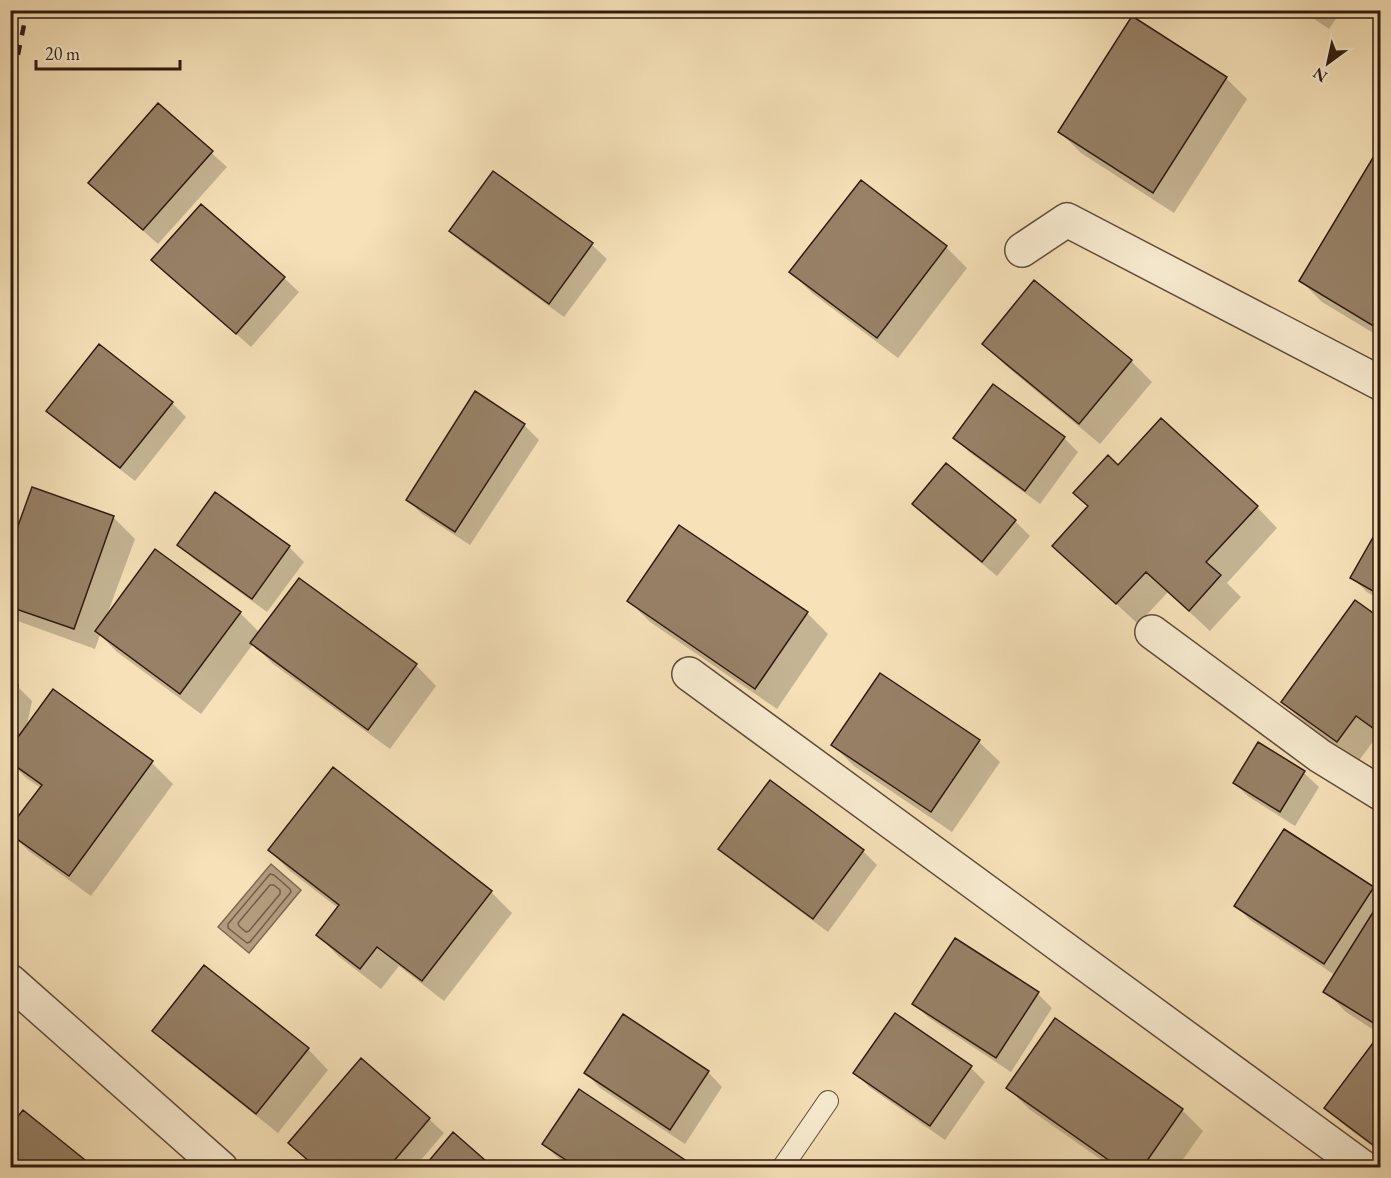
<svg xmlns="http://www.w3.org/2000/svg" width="1391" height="1178" font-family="'EB Garamond',serif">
<rect width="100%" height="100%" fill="#f6e1b8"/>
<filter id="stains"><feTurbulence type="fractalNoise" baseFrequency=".00333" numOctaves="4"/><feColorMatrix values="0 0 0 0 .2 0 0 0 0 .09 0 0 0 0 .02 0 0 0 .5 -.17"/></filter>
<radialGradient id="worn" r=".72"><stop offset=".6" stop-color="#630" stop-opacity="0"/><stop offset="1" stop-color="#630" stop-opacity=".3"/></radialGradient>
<path fill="#b39d7f" stroke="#7f6953" stroke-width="1.5" d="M 271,864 L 301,890 L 249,953 L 218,927 Z"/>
<path fill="#0003" d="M 378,10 L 392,10 L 388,17 Z
M 1301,10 L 1342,10 L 1329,29 Z
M 1133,18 L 1226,78 L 1247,99 L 1174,213 L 1081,153 L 1060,132 Z
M 158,105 L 227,167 L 158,244 L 105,197 Z
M 1380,149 L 1380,337 L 1322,302 L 1301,281 Z
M 494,173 L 592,245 L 607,259 L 564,317 L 465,245 L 450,231 Z
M 946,247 L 967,268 L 898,358 L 812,293 L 791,272 Z
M 153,260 L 284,278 L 299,292 L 251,347 Z
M 984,344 L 1131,361 L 1152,382 L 1100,444 L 1005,365 Z
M 172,403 L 186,417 L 135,481 L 63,425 L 48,411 Z
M 524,425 L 539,440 L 470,545 L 422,514 L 408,500 Z
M 955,438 L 1064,438 L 1078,452 L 1040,504 L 969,452 Z
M 946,465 L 1015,521 L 1030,536 L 997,576 L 928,519 L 914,504 Z
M 1118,467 L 1257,507 L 1277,528 L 1227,583 L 1241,597 L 1210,631 L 1168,592 L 1138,624 L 1054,546 L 1089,507 Z
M 33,489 L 114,518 L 135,539 L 107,615 L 240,613 L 260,633 L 416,665 L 436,686 L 390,749 L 273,664 L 253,644 L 201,714 L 117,652 L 100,635 L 95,649 L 15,620 L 10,616 L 10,552 Z
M 215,494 L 289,547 L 304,562 L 267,612 L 194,559 L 179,545 Z
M 1380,528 L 1380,600 L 1367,592 L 1352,578 Z
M 629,601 L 807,613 L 828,634 L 777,709 L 650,622 Z
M 1355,602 L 1380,620 L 1380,738 L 1377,736 L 1358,762 L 1304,723 L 1283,702 Z
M 881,675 L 979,742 L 1000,762 L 952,832 L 854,766 L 833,745 Z
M 10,685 L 17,686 L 32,701 L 26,730 L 54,691 L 152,763 L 173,784 L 91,896 L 30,852 L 10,833 L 41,788 L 26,778 L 10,762 Z
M 1259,744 L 1304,773 L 1319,787 L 1295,826 L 1249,797 L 1234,783 Z
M 1285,831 L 1373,888 L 1380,895 L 1380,1034 L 1346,1012 L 1325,991 L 1335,975 L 1250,920 L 1236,906 Z
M 720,849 L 863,851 L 877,865 L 828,932 L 735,863 Z
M 269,850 L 491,892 L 512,913 L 444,1001 L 399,966 L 381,989 L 338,956 L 318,935 L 338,908 L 290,871 Z
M 1038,994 L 1052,1008 L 1011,1072 L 929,1018 L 914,1004 Z
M 154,1031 L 308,1049 L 328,1070 L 278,1133 L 175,1051 Z
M 1376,1041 L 1380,1044 L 1380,1152 L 1340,1122 L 1326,1107 Z
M 971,1068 L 985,1082 L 945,1140 L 869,1087 L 855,1072 Z
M 708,1072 L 722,1087 L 685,1144 L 600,1088 L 586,1073 Z
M 1008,1088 L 1182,1110 L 1203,1131 L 1177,1168 L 1113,1168 L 1029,1109 Z
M 429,1119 L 444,1133 L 414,1168 L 317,1168 Z
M 544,1144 L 684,1161 L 690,1168 L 573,1168 L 558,1158 Z"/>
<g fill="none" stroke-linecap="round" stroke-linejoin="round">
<path stroke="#725c48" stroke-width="1.5" d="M 270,874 L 274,875 L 290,889 L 291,892 L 250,942 L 247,943 L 228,928 L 228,924 Z
M 270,885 L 274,885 L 280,890 L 280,894 L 249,931 L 246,932 L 239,926 L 238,923 Z"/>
</g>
<path fill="#978167" stroke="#301a10" stroke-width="1.5" d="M 1132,16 L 1227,77 L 1153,193 L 1058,132 Z
M 158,103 L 213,151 L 143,230 L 88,183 Z
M 1380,146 L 1380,330 L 1299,281 Z
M 493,171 L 593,243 L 549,304 L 449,231 Z
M 861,180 L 947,246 L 877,338 L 789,272 Z
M 201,204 L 285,277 L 236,334 L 151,260 Z
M 1034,280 L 1132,360 L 1079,424 L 982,344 Z
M 99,344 L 173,402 L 120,468 L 46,411 Z
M 993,384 L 1065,437 L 1025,491 L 953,438 Z
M 475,391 L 525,424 L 455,532 L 406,500 Z
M 1161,418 L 1258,506 L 1206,562 L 1221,575 L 1189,611 L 1146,572 L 1116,604 L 1052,546 L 1088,506 L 1073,493 L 1108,455 L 1118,465 Z
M 946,463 L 1016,520 L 982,562 L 912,504 Z
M 32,487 L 114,516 L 74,629 L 10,607 L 10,548 Z
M 215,492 L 290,546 L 252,599 L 177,545 Z
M 679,525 L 808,612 L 755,689 L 627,601 Z
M 1380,525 L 1380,595 L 1350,578 Z
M 155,549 L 241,612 L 180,694 L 95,631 Z
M 299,578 L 417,664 L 368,730 L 250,643 Z
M 1355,600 L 1380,618 L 1380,733 L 1356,716 L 1337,742 L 1281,702 Z
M 880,673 L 980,740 L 931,812 L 831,745 Z
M 10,683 L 18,685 L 10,719 Z
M 53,689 L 153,761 L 69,876 L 10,834 L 10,827 L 42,785 L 10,762 L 10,748 Z
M 1258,742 L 1305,771 L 1280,812 L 1233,783 Z
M 333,767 L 492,891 L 422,981 L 377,947 L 360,969 L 316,935 L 339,905 L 268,850 Z
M 770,780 L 864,850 L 813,919 L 718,849 Z
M 1284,829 L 1374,887 L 1324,964 L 1234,906 Z
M 1380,901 L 1380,1027 L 1323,992 Z
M 955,938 L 1039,992 L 996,1058 L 912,1004 Z
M 204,965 L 309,1048 L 256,1114 L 152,1031 Z
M 895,1013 L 972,1066 L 930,1126 L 853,1073 Z
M 623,1014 L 709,1071 L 670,1130 L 584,1073 Z
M 1055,1018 L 1183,1109 L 1142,1168 L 1120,1168 L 1006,1088 Z
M 1376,1039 L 1380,1042 L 1380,1136 L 1373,1145 L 1324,1108 Z
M 361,1058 L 430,1118 L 388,1168 L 317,1168 L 288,1143 Z
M 579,1089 L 685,1160 L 679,1168 L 578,1168 L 542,1144 Z
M 23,1110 L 95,1168 L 10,1168 L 10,1126 Z
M 453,1132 L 494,1168 L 423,1168 Z"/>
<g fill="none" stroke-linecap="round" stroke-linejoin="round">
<defs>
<path id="lane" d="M 782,1168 L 828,1101"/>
<path id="street" d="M 1022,250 L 1067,220 L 1380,383
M 1152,632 L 1320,756 L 1380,793
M 689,674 L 1364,1168
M 10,981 L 221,1168"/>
</defs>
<use href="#lane" stroke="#624c3a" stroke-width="22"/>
<use href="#street" stroke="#624c3a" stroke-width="36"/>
<use href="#lane" stroke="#f9ecd1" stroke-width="20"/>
<use href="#street" stroke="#f9ecd1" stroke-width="33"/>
<path stroke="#301a10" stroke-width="4.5" stroke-dasharray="10 10" stroke-linecap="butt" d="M 10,94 L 27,10"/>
</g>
<rect width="1391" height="1178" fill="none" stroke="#f6e1b8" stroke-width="36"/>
<rect x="12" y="12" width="1367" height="1154" fill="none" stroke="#301a10" stroke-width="3"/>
<rect x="18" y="18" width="1355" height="1142" fill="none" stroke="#301a10" stroke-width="1.5"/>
<g transform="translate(1328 63) rotate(213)" stroke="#f9ecd1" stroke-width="4.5" paint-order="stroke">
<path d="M0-4.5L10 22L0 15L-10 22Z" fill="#301a10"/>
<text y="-9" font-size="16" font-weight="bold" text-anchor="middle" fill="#301a10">N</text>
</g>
<path d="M36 60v9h144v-9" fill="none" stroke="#301a10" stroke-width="3"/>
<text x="45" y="60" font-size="18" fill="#301a10" stroke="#f9ecd1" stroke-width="4.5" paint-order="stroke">20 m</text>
<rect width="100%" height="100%" filter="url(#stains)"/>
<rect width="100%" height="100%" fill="url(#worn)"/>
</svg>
